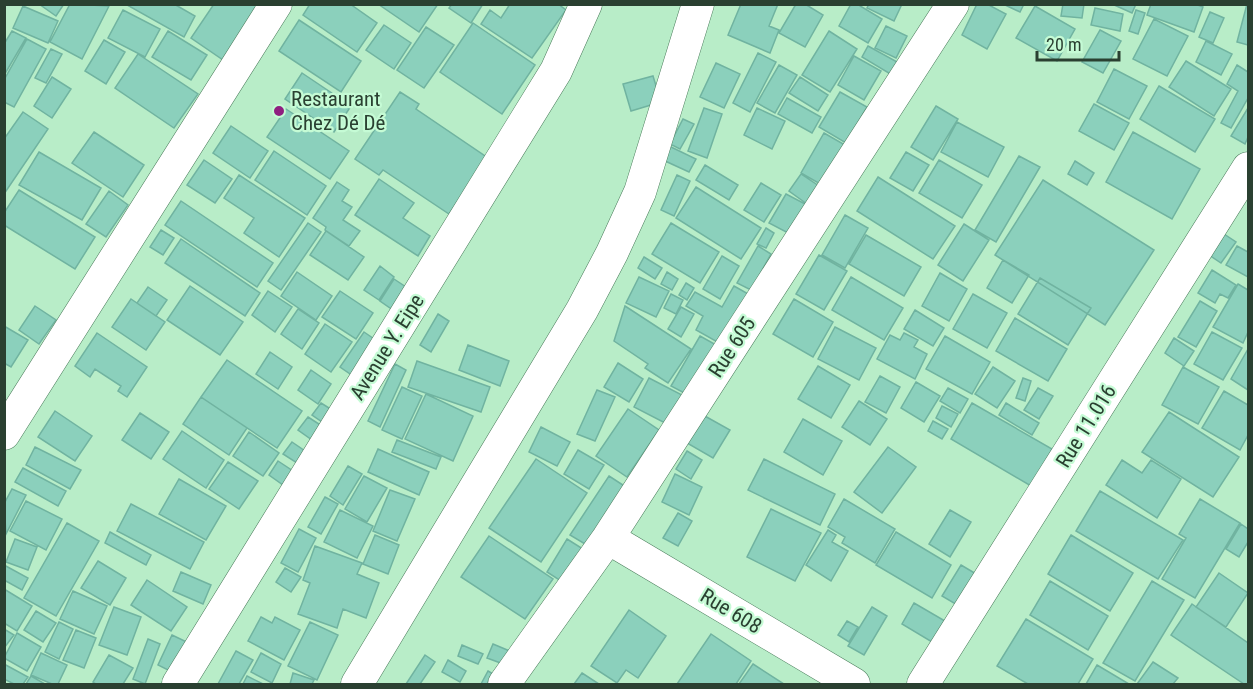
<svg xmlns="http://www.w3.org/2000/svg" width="1253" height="689" font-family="'Roboto Condensed',sans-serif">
<rect width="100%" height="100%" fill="#b8edc8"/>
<path fill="#8bd0bc" stroke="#70b3a0" stroke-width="1.5" d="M 39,4 L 64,4 L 56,16 Z
M 70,4 L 109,6 L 82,59 L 50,42 Z
M 174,4 L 195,16 L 184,37 L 127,5 Z
M 214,4 L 254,4 L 261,10 L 226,62 L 191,38 Z
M 310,4 L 350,4 L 377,23 L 357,52 L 303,15 Z
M 378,4 L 438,4 L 419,32 Z
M 452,4 L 483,4 L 471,23 L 449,8 Z
M 510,4 L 558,4 L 566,10 L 532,58 L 481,24 L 490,10 L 501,18 Z
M 741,4 L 778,4 L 769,26 L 779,30 L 770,53 L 728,35 Z
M 796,4 L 805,4 L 823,15 L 805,47 L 779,33 Z
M 851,4 L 857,4 L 882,19 L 868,43 L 839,26 Z
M 869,4 L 902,4 L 894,21 L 867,8 Z
M 977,4 L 987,4 L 1006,14 L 987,49 L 962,35 Z
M 1003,4 L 1024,4 L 1020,12 Z
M 1063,4 L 1084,4 L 1082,18 L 1061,16 Z
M 1112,4 L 1136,4 L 1132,13 Z
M 1151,4 L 1195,4 L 1203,7 L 1194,32 L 1147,15 Z
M 1247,4 L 1248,4 L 1248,45 L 1237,42 Z
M 23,6 L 58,21 L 48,43 L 13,28 Z
M 1035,6 L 1075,29 L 1057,61 L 1016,38 Z
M 1095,8 L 1123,14 L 1120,31 L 1091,25 Z
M 123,10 L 160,29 L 145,57 L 108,38 Z
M 1136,10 L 1145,13 L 1138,34 L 1129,31 Z
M 1210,12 L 1224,18 L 1213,43 L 1199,37 Z
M 1154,19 L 1188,36 L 1167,76 L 1133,59 Z
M 299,20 L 361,61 L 341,92 L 279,51 Z
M 473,23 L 535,65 L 502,114 L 440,72 Z
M 384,25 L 411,43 L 394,69 L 366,50 Z
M 886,26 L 907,36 L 896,58 L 875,48 Z
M 426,27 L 454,45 L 424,88 L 397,70 Z
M 1100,30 L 1121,41 L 1103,73 L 1082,62 Z
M 12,31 L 26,38 L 6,72 L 4,70 L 4,44 Z
M 168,31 L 207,55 L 191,80 L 152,57 Z
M 829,31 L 857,49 L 830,92 L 802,75 Z
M 27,39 L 46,49 L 14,107 L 4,102 L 4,80 Z
M 104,40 L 125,52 L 106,84 L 85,71 Z
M 1206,41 L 1232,54 L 1221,75 L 1196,62 Z
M 868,46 L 899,63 L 892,75 L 862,57 Z
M 51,49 L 62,54 L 46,83 L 35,78 Z
M 758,53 L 776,62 L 750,112 L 733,103 Z
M 138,54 L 198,94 L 174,128 L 115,88 Z
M 854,56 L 881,71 L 864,100 L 838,85 Z
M 1186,61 L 1231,89 L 1214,116 L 1169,87 Z
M 716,63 L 740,74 L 724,108 L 700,97 Z
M 779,65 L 797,75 L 775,113 L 757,103 Z
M 1237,65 L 1248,72 L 1248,98 L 1231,128 L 1221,123 L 1238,91 L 1227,84 Z
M 1114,69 L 1147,86 L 1129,119 L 1097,102 Z
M 302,73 L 351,106 L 334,132 L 285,99 Z
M 653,76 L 661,102 L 631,111 L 623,84 Z
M 52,77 L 71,89 L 52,118 L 34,106 Z
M 800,77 L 828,95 L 818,111 L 789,93 Z
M 1159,86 L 1215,119 L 1195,152 L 1140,119 Z
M 400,92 L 419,104 L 416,109 L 488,158 L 449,214 L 383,170 L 379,175 L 355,159 Z
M 840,92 L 867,107 L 846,143 L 819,127 Z
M 787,98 L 821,117 L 812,133 L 778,114 Z
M 1094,104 L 1129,123 L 1114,150 L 1079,131 Z
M 936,106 L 958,119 L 933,160 L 911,147 Z
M 704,108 L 722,114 L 707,158 L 688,151 Z
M 757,108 L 785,121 L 772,149 L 744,135 Z
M 1248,108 L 1248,137 L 1245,144 L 1231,136 Z
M 286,109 L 349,151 L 330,179 L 267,137 Z
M 23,112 L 48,129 L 4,194 L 4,139 Z
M 683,119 L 694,124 L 680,149 L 670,144 Z
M 957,122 L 1004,147 L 988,177 L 941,152 Z
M 231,126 L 268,151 L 250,178 L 213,153 Z
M 94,132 L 144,165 L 123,197 L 72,163 Z
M 1133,132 L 1200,169 L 1172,219 L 1106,182 Z
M 824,133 L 845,145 L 822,185 L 801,173 Z
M 669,146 L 696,159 L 689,172 L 663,160 Z
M 274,151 L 326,186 L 307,215 L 255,180 Z
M 39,152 L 101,188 L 82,220 L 19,185 Z
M 906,152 L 929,165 L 913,191 L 890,178 Z
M 1019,156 L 1040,167 L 996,242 L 975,230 Z
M 204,160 L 232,179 L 215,203 L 187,185 Z
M 939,160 L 982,185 L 962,218 L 919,193 Z
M 1075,161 L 1094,173 L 1087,185 L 1068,174 Z
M 705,165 L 738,185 L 729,200 L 696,180 Z
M 801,174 L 819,186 L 807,204 L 789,191 Z
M 239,175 L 305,218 L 279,257 L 244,233 L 254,218 L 224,198 Z
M 677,175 L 690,181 L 674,216 L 661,210 Z
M 878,177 L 955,226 L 933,259 L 857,211 Z
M 379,179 L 414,203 L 403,218 L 430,236 L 418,256 L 355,215 Z
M 1043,180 L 1154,250 L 1105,325 L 995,255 Z
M 337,182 L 349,190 L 342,201 L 352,207 L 343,220 L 360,231 L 349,246 L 325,230 L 326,227 L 313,218 Z
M 761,183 L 781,195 L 764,222 L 744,210 Z
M 696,187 L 761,228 L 741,259 L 676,218 Z
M 19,190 L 95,237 L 75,269 L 4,225 L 4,213 Z
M 109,191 L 128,205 L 106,237 L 86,224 Z
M 786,194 L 809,206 L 792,235 L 769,223 Z
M 181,201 L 273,263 L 257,287 L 165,225 Z
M 845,215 L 868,228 L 845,268 L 822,255 Z
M 308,223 L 321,232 L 281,290 L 268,281 Z
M 671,223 L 719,252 L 700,283 L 652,254 Z
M 964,224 L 989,240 L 963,281 L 938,265 Z
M 766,228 L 774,233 L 766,248 L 757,244 Z
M 161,230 L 174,238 L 163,255 L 150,247 Z
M 326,231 L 364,257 L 348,280 L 310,255 Z
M 1221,232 L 1236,242 L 1221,263 L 1206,253 Z
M 866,235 L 921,267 L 904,296 L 849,264 Z
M 181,239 L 260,293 L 245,316 L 165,263 Z
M 758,246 L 771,254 L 751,290 L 737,283 Z
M 1237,246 L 1248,252 L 1248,277 L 1226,265 Z
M 819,255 L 847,271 L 824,310 L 796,294 Z
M 722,256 L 739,266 L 720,299 L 703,289 Z
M 644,257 L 662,268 L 655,279 L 638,268 Z
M 1003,260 L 1029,275 L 1012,303 L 987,288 Z
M 380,266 L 394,277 L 379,300 L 364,290 Z
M 1212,270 L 1236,285 L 1228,298 L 1220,294 L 1215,303 L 1198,293 Z
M 297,272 L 332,296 L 316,320 L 281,296 Z
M 667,272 L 678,279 L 672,290 L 661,284 Z
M 940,273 L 967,289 L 949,321 L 922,306 Z
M 639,277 L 669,291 L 656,317 L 626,303 Z
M 851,277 L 903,308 L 884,340 L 832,310 Z
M 1040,278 L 1091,308 L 1068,345 L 1018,314 Z
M 394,279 L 415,293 L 400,315 L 380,301 Z
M 686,283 L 694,288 L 687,300 L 679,295 Z
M 1238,284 L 1248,290 L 1248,332 L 1243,343 L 1213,327 Z
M 190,286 L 243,322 L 220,355 L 167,320 Z
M 734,286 L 750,295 L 721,344 L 696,330 L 703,316 L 686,306 L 695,292 L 722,307 Z
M 148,287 L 167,300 L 156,316 L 137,303 Z
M 268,291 L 292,307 L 275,332 L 252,315 Z
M 340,291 L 373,313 L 356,339 L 322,317 Z
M 671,294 L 683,300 L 676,314 L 664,308 Z
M 973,294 L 1007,313 L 987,348 L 953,329 Z
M 131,299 L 165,322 L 146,350 L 112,327 Z
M 794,299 L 833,322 L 813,357 L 773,334 Z
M 1200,301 L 1217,311 L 1196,347 L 1178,337 Z
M 35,306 L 56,320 L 39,344 L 19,330 Z
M 625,306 L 691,349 L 668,383 L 645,368 L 648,364 L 614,341 Z
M 681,307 L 694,314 L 681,337 L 668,329 Z
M 298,309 L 319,323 L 302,349 L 281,334 Z
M 915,310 L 944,328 L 933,346 L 904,329 Z
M 438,314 L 449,321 L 431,352 L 420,345 Z
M 1015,318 L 1067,349 L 1048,381 L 996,351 Z
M 325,324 L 352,342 L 331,372 L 305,354 Z
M 4,326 L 28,340 L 11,367 L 4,363 Z
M 835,327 L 876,348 L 859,380 L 818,359 Z
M 364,332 L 380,343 L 356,378 L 340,367 Z
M 1212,332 L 1242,348 L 1223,380 L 1194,364 Z
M 97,333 L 147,367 L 127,397 L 118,391 L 121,386 L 95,369 L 90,377 L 75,366 Z
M 904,333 L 918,340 L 914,347 L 927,354 L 915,379 L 877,359 L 890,335 L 900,340 Z
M 700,336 L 718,346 L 690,396 L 671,386 Z
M 945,336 L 990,362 L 972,394 L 926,369 Z
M 1174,338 L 1194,351 L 1184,366 L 1165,353 Z
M 468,345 L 509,361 L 500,386 L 459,370 Z
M 1248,349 L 1248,390 L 1231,379 Z
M 270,352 L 292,367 L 278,389 L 256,374 Z
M 227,360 L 302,411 L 277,448 L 201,397 Z
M 417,361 L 490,387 L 481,412 L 408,387 Z
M 618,363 L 643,379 L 629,402 L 604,387 Z
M 395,364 L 406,370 L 380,427 L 368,421 Z
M 818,366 L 850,385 L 831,418 L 798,399 Z
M 993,367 L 1015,381 L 997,408 L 975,394 Z
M 1183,367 L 1219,387 L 1198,424 L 1162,405 Z
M 311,370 L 331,384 L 318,404 L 298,390 Z
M 880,376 L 900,387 L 886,413 L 865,402 Z
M 649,378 L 682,395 L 667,424 L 634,407 Z
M 1023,378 L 1031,381 L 1025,401 L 1016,398 Z
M 916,382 L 940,396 L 924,422 L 901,408 Z
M 402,387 L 422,396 L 402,439 L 382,430 Z
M 948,388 L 968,399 L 960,413 L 940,401 Z
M 1038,388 L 1053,396 L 1039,419 L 1024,410 Z
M 597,390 L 615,397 L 595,441 L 577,434 Z
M 1224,391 L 1248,405 L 1248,435 L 1240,450 L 1202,428 Z
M 426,394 L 473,416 L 453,461 L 405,439 Z
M 201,397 L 247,428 L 229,455 L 183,424 Z
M 859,401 L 887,419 L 870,445 L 842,427 Z
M 321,403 L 337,413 L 328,426 L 312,415 Z
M 972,403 L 1052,449 L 1031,486 L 951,439 Z
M 1006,403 L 1039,423 L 1032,435 L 999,415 Z
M 942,406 L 958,414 L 951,427 L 936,418 Z
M 628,409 L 659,430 L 627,477 L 596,456 Z
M 55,411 L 92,436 L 75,461 L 38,437 Z
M 1169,412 L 1239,457 L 1213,497 L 1142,452 Z
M 140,413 L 169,432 L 151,459 L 122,440 Z
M 703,415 L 730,430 L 713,458 L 687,443 Z
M 308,417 L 322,426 L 312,440 L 298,430 Z
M 803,419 L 842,441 L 823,475 L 784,452 Z
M 933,421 L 948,429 L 942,439 L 928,431 Z
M 541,427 L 570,442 L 557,466 L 529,452 Z
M 182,431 L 224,460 L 206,488 L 163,459 Z
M 249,432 L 279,453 L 263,476 L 233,456 Z
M 397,440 L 441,457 L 436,469 L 392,452 Z
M 292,442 L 305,451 L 297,463 L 283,454 Z
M 35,447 L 81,470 L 70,489 L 26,465 Z
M 888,447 L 916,467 L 882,513 L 854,492 Z
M 378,449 L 429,472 L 419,495 L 368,472 Z
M 578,450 L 604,465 L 589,489 L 564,474 Z
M 687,451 L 702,460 L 691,479 L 676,469 Z
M 536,459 L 587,493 L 541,562 L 489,528 Z
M 764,459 L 835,494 L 820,525 L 748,490 Z
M 1122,460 L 1142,473 L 1151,460 L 1181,479 L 1157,518 L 1106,485 Z
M 278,461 L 293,471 L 283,485 L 269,475 Z
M 228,462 L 258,481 L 239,509 L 209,489 Z
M 348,466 L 362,474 L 343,505 L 330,496 Z
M 23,468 L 66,491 L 58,506 L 15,482 Z
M 675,474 L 702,487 L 689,515 L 662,502 Z
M 364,476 L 387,488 L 367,522 L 345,509 Z
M 609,476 L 629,489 L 590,547 L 570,535 Z
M 179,479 L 226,506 L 206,540 L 159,514 Z
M 12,489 L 26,495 L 6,534 L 4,504 Z
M 390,490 L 415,499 L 397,541 L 373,531 Z
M 1100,491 L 1183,540 L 1158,579 L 1076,531 Z
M 325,497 L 338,504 L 321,534 L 308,527 Z
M 844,499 L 895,529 L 875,563 L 842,543 L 845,537 L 828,527 Z
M 1200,499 L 1240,523 L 1195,598 L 1162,579 L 1186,538 L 1179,534 Z
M 26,501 L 62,519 L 46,550 L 10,531 Z
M 131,504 L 204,542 L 190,569 L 117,531 Z
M 771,509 L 821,533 L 795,581 L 747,557 Z
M 340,510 L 373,526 L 357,558 L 324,542 Z
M 950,510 L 971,522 L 950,557 L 929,544 Z
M 678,513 L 692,521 L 678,546 L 663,538 Z
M 67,523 L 99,541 L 56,616 L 24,598 Z
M 1241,524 L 1248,529 L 1248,542 L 1239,557 L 1226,549 Z
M 299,529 L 316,538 L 298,572 L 281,563 Z
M 828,530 L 836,535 L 832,542 L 848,551 L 831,581 L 806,565 Z
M 110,532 L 151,555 L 146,565 L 105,543 Z
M 896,532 L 951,565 L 932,598 L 876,565 Z
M 375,535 L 399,545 L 388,574 L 363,564 Z
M 1071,535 L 1133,573 L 1110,611 L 1048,574 Z
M 489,536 L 553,579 L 525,619 L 461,577 Z
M 15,539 L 37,547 L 28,570 L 6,562 Z
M 567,539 L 583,549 L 564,583 L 547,572 Z
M 315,546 L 362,563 L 357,574 L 379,583 L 366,618 L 343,609 L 337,628 L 298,614 L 310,583 L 303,580 Z
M 98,561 L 126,578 L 110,605 L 81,588 Z
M 4,565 L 28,578 L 22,590 L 4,580 Z
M 961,565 L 983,578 L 964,609 L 942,596 Z
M 285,568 L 301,577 L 291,592 L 276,582 Z
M 181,572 L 211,585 L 203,604 L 173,591 Z
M 1219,573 L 1248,593 L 1226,627 L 1196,607 Z
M 147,580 L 187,607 L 171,631 L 131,605 Z
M 1050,581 L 1108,616 L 1088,650 L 1030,615 Z
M 1152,581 L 1184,600 L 1135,681 L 1103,663 Z
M 4,589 L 32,606 L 17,631 L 4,623 Z
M 73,591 L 107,606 L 94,634 L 60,619 Z
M 914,603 L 945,621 L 932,642 L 902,624 Z
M 1192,604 L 1248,643 L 1248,684 L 1244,684 L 1171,635 Z
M 114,607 L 141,617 L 127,655 L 99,645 Z
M 872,607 L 887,616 L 864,655 L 848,646 Z
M 629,610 L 666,636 L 638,678 L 626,670 L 617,683 L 591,666 Z
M 36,611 L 56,623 L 43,642 L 24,630 Z
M 261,617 L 272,623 L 275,617 L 300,630 L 284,660 L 248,641 Z
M 1026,619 L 1093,659 L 1078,684 L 1028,684 L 997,666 Z
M 847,621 L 858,627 L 849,642 L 838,635 Z
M 59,622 L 73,629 L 59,659 L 45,652 Z
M 310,622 L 338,635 L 317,680 L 288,666 Z
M 4,629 L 14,635 L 4,648 Z
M 76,630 L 96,638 L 84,668 L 63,660 Z
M 17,633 L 41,647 L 27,671 L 4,658 Z
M 711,634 L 751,661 L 736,684 L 677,684 Z
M 172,635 L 191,644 L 176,674 L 158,665 Z
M 148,639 L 160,644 L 145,684 L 133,679 Z
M 493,644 L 512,652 L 506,665 L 487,658 Z
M 462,645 L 483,654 L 478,664 L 458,656 Z
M 236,651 L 253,660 L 239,684 L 218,684 Z
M 41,653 L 67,665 L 58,684 L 52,684 L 31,675 Z
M 261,653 L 281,664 L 272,683 L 251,672 Z
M 109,655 L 133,668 L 123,684 L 96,684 L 93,682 Z
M 425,655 L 435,662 L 420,684 L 406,684 Z
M 448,660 L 466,671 L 460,682 L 442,672 Z
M 1153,662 L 1178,678 L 1173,684 L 1137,684 Z
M 4,664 L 28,677 L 23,684 L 14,684 L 4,679 Z
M 753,664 L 784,684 L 739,684 Z
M 1097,665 L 1129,684 L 1086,684 Z
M 488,671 L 500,678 L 496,684 L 481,684 Z
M 293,673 L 314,680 L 312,684 L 290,684 Z
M 582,673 L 599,684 L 574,684 Z
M 31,676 L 45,684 L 26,684 Z
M 247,676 L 263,684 L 243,684 Z"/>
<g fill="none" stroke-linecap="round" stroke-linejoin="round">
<defs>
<path id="minor" d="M 4,434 L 276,4
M 608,538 L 854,684
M 178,684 L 556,71 L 586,4
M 357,684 L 582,310 L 612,253 L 640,192 L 698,4
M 504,684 L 608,538 L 953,4
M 923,684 L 1248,168"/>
</defs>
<use href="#minor" stroke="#487a59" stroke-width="33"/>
<use href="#minor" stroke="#fff" stroke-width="32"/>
</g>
<circle fill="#8f1f80" stroke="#c5fbd5" stroke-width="2" cx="279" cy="111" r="6"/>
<g text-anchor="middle" stroke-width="4.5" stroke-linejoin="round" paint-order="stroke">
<g font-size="21" fill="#2a4031" stroke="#c5fbd5" text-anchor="start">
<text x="291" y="106">Restaurant<tspan x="291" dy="24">Chez Dé Dé</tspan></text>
</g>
<g font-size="21" fill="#2a4031" stroke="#c5fbd5">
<text transform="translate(387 347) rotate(-58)" y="7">Avenue Y. Eipe</text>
<text transform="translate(732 347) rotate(-57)" y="7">Rue 605</text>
<text transform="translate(1086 426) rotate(-58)" y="7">Rue 11.016</text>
<text transform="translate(731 611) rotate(31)" y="7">Rue 608</text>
</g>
</g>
<rect width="1253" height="689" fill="none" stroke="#2a4031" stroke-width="12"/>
<path d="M1037 51v9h82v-9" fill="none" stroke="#2a4031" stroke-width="3"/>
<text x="1046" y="51" font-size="18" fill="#2a4031" stroke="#c5fbd5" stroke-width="4.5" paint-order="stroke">20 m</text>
</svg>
